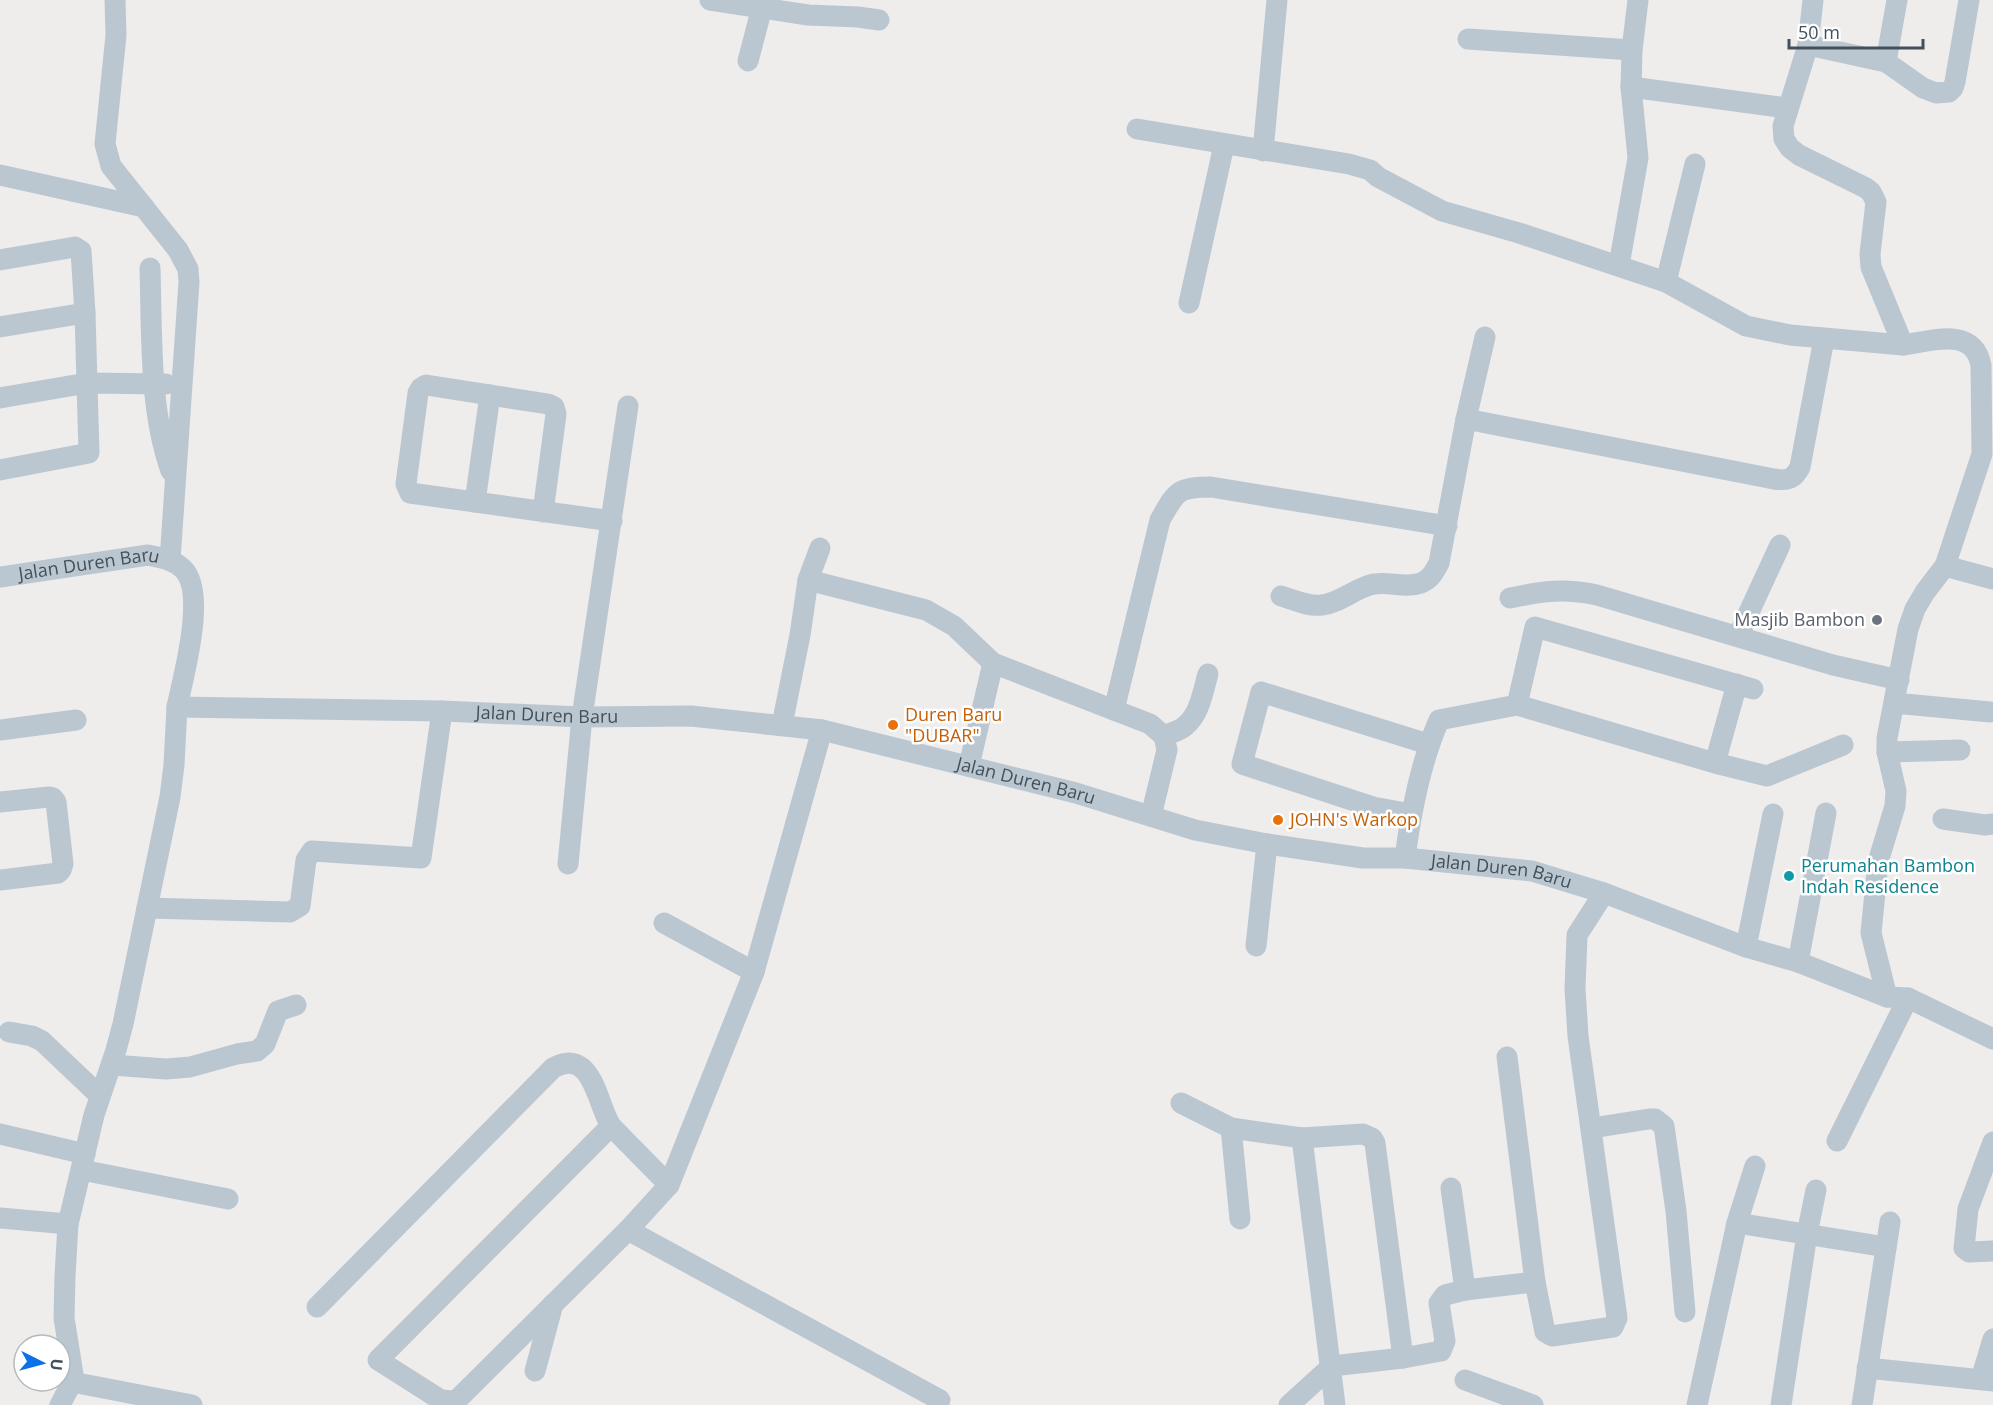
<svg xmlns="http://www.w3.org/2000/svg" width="1993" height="1405" font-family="'Open Sans',sans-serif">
<rect width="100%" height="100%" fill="#efecec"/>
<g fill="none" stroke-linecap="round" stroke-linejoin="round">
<g stroke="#bbc7d0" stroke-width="21">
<path d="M 115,0 L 116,35 L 105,144 L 111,166 L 178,250 L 188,269 L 189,282 L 170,560"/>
<path d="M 710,0 L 808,15 L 858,17 L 879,20"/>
<path d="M 1813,0 L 1808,45 L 1783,126 L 1784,139 L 1790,148 L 1799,155 L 1866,188 L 1871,192 L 1876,202 L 1870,254 L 1871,267 L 1903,345 C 1932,341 1973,326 1981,365 L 1982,454 L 1945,566 L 1925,592 L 1915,609 L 1908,629 L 1887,738 L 1887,752 L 1896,791 L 1895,806 L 1878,862 L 1871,933 L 1887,997"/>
<path d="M 1468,39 L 1632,50"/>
<path d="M 1808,45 L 1886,62 L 1923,88 L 1936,93 L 1949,92 L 1953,88 L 1955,82 L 1969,0"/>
<path d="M 748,61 L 764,0"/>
<path d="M 1886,62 L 1897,0"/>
<path d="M 1631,87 L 1787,108"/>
<path d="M 1137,129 L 1349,164 L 1370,170 L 1378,177 L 1442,211 L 1519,233 L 1666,282 L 1746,326 L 1790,335 L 1903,345"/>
<path d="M 1263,151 L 1277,0"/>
<path d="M 0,175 L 144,207"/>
<path d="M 0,260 L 75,247 L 81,251 L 85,313 L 89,453 L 0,470"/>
<path d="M 1619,265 L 1638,158 L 1631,87 L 1632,50 L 1638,0"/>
<path d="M 150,268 C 152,333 149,410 171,471"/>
<path d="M 1666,282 L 1695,164"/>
<path d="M 1189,303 L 1224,145"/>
<path d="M 0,327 L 85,313"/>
<path d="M 0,398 L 87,383 L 166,384"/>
<path d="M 1466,419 L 1774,479 C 1788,481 1794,479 1800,467 L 1824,339"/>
<path d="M 475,502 L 490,395"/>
<path d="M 543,512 L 556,414 L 554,407 L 548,404 L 426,385 L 421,388 L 418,393 L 406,484 L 410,493 L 612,521"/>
<path d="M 1945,566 L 1993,579"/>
<path id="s1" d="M 0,577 L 148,555 C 160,558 172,559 182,568 C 208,590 183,677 177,707 L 442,711 L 582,717 L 691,716 L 822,730 L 1076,793 L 1195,830 L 1267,844 L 1363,858 L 1405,858 L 1532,871 L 1604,893 L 1746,947 L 1798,962 L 1887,997 L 1908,998 L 1993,1039"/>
<path d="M 808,580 L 926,610 L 954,626 L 993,663 L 1150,724 L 1164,736 L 1167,750 L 1151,816"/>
<path d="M 1281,596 C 1294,600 1309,607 1322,605 C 1339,603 1353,590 1370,585 C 1386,580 1404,589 1421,583 C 1431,579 1434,572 1439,563 L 1466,419 L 1485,337"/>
<path d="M 1510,598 C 1543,591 1563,588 1597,595 L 1833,665 L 1899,680"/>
<path d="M 1738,636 L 1780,545"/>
<path d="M 1894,703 L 1990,712"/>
<path d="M 1517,705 L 1715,763 L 1767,776 L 1843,745"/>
<path d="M 177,707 L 174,765 L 170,797 L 123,1024 L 116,1050 L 94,1115 L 68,1224 L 65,1276 L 64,1318 L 73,1374 L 72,1382 L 192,1405"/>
<path d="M 1114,710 L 1160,520 C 1176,492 1177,487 1211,487 L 1447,526"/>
<path d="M 782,725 L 800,635 L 808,580 L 820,548"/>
<path d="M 0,730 L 76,720"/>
<path d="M 1164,736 C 1170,733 1180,731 1185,726 C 1200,714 1203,691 1208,674"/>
<path d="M 1887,752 L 1960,750"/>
<path d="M 1715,763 L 1737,684"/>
<path d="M 969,766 L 993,663"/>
<path d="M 0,802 L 49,797 L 53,798 L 56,802 L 63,864 L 61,870 L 58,873 L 0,880"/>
<path d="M 1411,814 L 1373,807 L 1242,764 L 1261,692 L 1428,744"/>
<path d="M 1943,819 L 1985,825 L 1993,824"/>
<path d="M 1405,858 C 1411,811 1420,764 1439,720 L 1517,705 L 1535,627 L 1753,689"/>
<path d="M 568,864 L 582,717 L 628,406"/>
<path d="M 147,908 L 290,912 L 300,906 L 306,860 L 312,851 L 421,858 L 442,711"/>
<path d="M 664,923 L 754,972"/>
<path d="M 1256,946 L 1267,844"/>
<path d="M 1746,947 L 1773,814"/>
<path d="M 1798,962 L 1826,813"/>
<path d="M 9,1032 L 32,1036 L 42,1041 L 100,1096"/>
<path d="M 1507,1057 L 1535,1282 L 1545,1332 L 1552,1336 L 1613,1327 L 1617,1318 L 1578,1036 L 1575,989 L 1577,935 L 1604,893"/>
<path d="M 112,1065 L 166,1069 L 190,1067 L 237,1054 L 257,1051 L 265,1044 L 278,1011 L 296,1005"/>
<path d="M 1181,1103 L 1231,1128 L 1302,1138 L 1335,1405"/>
<path d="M 611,1126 L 378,1360 L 441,1400 L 454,1401 L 458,1399 L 628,1230 L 669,1185 L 754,972 L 822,730"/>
<path d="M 1231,1128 L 1240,1219"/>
<path d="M 1592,1128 L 1649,1119 L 1655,1119 L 1664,1126 L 1676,1211 L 1685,1312"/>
<path d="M 0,1134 L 85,1154"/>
<path d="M 1302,1138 L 1363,1134 L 1372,1138 L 1375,1143 L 1403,1358"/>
<path d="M 1837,1141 L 1908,998"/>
<path d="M 1993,1142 L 1968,1209 L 1964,1248 L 1969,1252 L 1993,1251"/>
<path d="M 82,1170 L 228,1199"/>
<path d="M 1451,1188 L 1465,1290"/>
<path d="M 0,1218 L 68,1224"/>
<path d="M 1737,1223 L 1886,1247"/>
<path d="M 628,1230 L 940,1400"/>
<path d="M 317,1307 L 553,1068 C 593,1046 597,1105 611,1126 L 669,1185"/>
<path d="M 1867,1368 L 1993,1381"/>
<path d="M 535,1371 L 553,1304"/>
<path d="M 1981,1379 L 1993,1339"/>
<path d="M 1465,1380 L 1533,1405"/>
<path d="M 60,1405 L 72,1382"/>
<path d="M 1289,1405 L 1332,1366 L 1403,1358 L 1441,1351 L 1445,1341 L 1439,1303 L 1445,1295 L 1465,1290 L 1535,1282"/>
<path d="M 1697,1405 L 1737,1223 L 1755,1166"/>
<path d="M 1781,1405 L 1807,1234 L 1816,1190"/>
<path d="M 1862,1405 L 1890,1222"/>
</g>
</g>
<circle fill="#6b7280" stroke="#fff" stroke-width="2" cx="1877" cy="620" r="6"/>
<g fill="#e8710a" stroke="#fff" stroke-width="2">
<circle cx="893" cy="725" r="6"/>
<circle cx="1278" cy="820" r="6"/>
</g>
<circle fill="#0f9aa8" stroke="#fff" stroke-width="2" cx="1789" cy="876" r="6"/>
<g text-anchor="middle" stroke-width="5" stroke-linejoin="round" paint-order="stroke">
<g font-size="18" fill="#43505b" stroke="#fff">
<text dy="6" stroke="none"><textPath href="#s1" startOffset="90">Jalan Duren Baru</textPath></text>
<text dy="6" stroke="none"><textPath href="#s1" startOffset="700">Jalan Duren Baru</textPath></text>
<text dy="6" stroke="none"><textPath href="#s1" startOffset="1186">Jalan Duren Baru</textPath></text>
<text dy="6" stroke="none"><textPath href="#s1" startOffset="1672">Jalan Duren Baru</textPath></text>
</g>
<g font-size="18" fill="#5b616d" stroke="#fff" text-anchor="end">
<text x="1865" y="626">Masjib Bambon</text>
</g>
<g font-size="18" fill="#c56008" stroke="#fff" text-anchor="start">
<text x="905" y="721">Duren Baru<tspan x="905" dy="21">"DUBAR"</tspan></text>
<text x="1290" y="826">JOHN's Warkop</text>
</g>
<g font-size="18" fill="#0d838f" stroke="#fff" text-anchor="start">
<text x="1801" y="872">Perumahan Bambon<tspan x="1801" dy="21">Indah Residence</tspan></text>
</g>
</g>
<g transform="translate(42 1363) rotate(96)"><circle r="28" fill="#ffffff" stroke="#b4b9bd" stroke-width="1.5"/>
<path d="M0-4.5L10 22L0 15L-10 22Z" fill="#0c70ea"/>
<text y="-9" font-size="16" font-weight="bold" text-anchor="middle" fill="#43505b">U</text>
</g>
<path d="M1789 39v9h134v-9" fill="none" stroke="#43505b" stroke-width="3"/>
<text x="1798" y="39" font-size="18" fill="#43505b" stroke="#ffffff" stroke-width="4.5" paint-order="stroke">50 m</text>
</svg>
